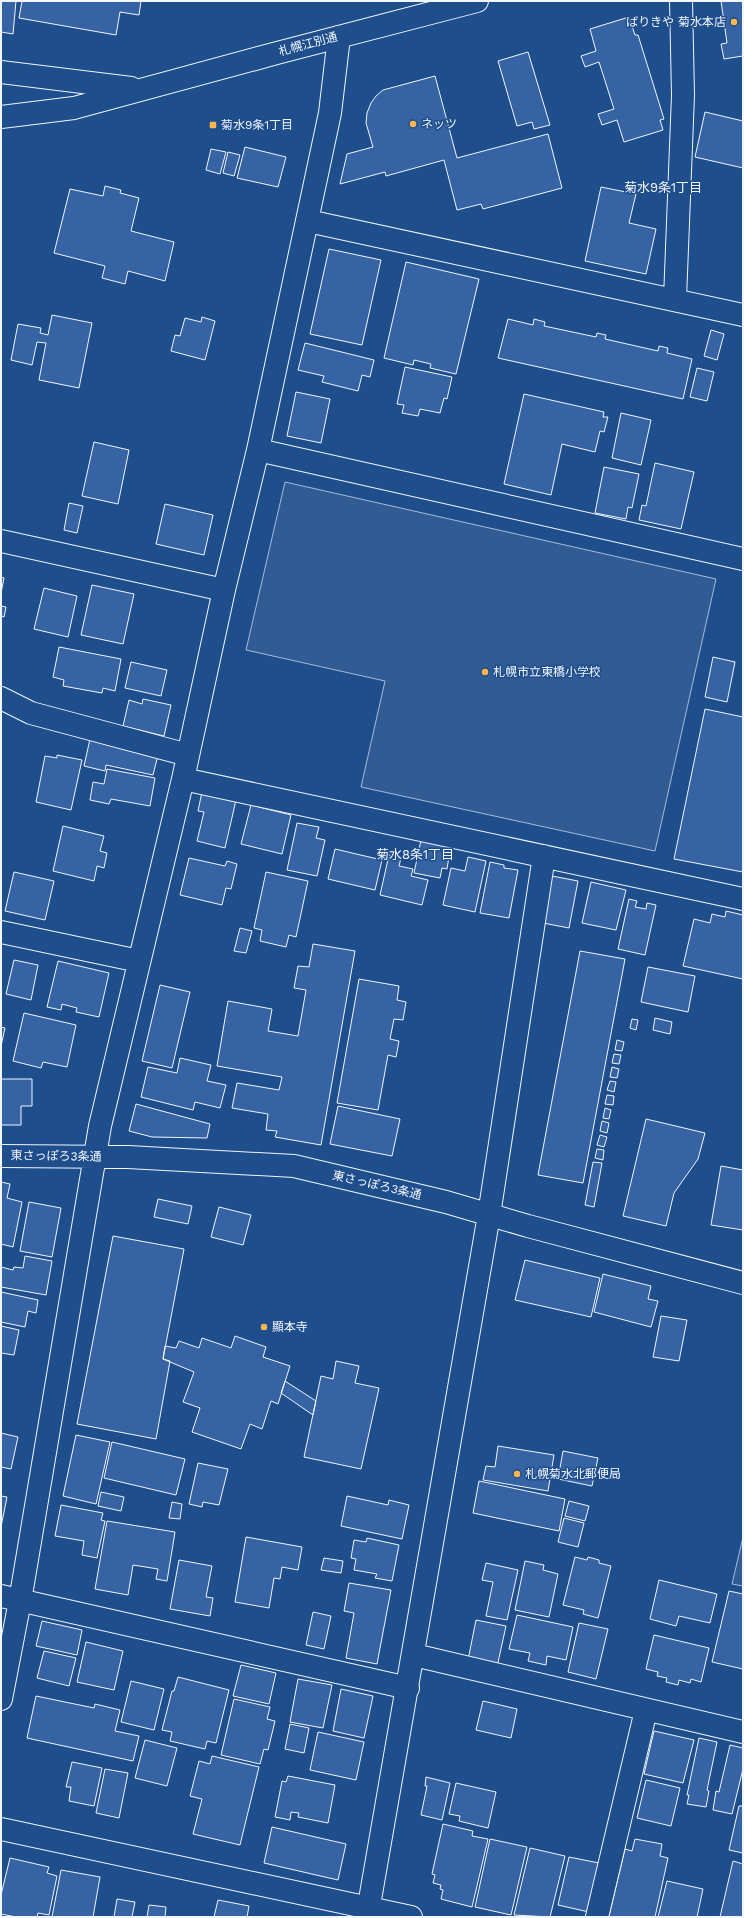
<svg xmlns="http://www.w3.org/2000/svg" width="744" height="1918" font-family="'Work Sans','Noto Sans JP',sans-serif">
<rect width="100%" height="100%" fill="#1f4e8c"/>
<path fill="#305b95" stroke="#a8bbd7" d="M 285,482 L 716,579 L 655,851 L 361,787 L 385,681 L 246,650 Z
M 743,1537 L 743,1586 L 732,1584 Z"/>
<path fill="#3563a3" stroke="#f2f6ff" d="M 1,1 L 16,1 L 13,34 L 1,32 Z
M 22,1 L 141,1 L 139,15 L 120,12 L 116,35 L 19,18 Z
M 721,1 L 743,1 L 743,56 L 724,59 L 721,44 L 727,43 Z
M 629,17 L 635,35 L 638,35 L 664,119 L 660,120 L 663,130 L 624,142 L 617,120 L 602,125 L 598,114 L 614,109 L 599,62 L 585,67 L 581,56 L 596,51 L 590,29 Z
M 528,52 L 550,125 L 534,129 L 532,122 L 517,126 L 498,61 Z
M 435,76 L 457,158 L 548,134 L 562,188 L 483,209 L 481,204 L 457,210 L 444,160 L 386,176 L 385,172 L 340,184 L 347,154 L 373,147 L 366,123 L 367,113 L 371,103 L 376,96 L 383,90 Z
M 705,112 L 743,121 L 743,168 L 695,157 Z
M 245,147 L 286,157 L 278,187 L 237,178 Z
M 211,149 L 226,152 L 220,174 L 206,170 Z
M 228,152 L 240,155 L 234,176 L 223,173 Z
M 105,186 L 121,190 L 120,193 L 139,198 L 131,231 L 174,242 L 165,281 L 128,271 L 125,284 L 102,278 L 105,266 L 54,253 L 70,189 L 103,196 Z
M 601,187 L 636,194 L 629,223 L 656,229 L 646,274 L 585,261 Z
M 329,249 L 381,260 L 362,345 L 310,334 Z
M 406,262 L 479,279 L 456,374 L 430,368 L 431,364 L 414,360 L 413,365 L 384,358 Z
M 52,315 L 92,323 L 79,388 L 39,380 L 46,343 L 37,342 L 32,365 L 11,360 L 18,324 L 41,328 L 40,333 L 48,335 Z
M 202,317 L 215,321 L 205,360 L 171,351 L 175,335 L 180,336 L 185,318 L 201,322 Z
M 508,319 L 533,325 L 534,319 L 545,322 L 544,326 L 596,337 L 597,333 L 606,335 L 605,339 L 658,351 L 659,346 L 668,348 L 667,353 L 692,359 L 683,399 L 498,358 Z
M 711,330 L 724,334 L 717,360 L 704,356 Z
M 305,343 L 374,360 L 370,377 L 362,375 L 358,391 L 322,382 L 324,376 L 298,370 Z
M 405,367 L 452,377 L 447,399 L 444,398 L 440,413 L 420,409 L 418,416 L 402,413 L 404,405 L 397,404 Z
M 697,368 L 714,372 L 707,401 L 690,397 Z
M 296,392 L 330,399 L 321,443 L 287,436 Z
M 524,394 L 604,412 L 603,417 L 608,417 L 604,432 L 600,431 L 595,452 L 562,444 L 551,495 L 504,484 Z
M 621,413 L 651,420 L 641,465 L 612,458 Z
M 94,442 L 129,450 L 118,504 L 82,496 Z
M 655,463 L 694,472 L 681,529 L 639,520 L 642,505 L 646,506 Z
M 604,467 L 639,474 L 632,508 L 628,507 L 626,519 L 595,513 Z
M 69,503 L 83,506 L 77,533 L 64,530 Z
M 165,504 L 213,515 L 204,555 L 156,544 Z
M 1,577 L 4,578 L 1,593 Z
M 92,585 L 134,594 L 123,644 L 81,635 Z
M 44,588 L 77,596 L 68,637 L 34,629 Z
M 1,606 L 6,607 L 4,617 L 1,616 Z
M 59,647 L 121,659 L 115,691 L 103,688 L 102,693 L 63,686 L 64,680 L 53,677 Z
M 713,657 L 735,662 L 727,702 L 705,697 Z
M 131,662 L 167,670 L 161,696 L 125,688 Z
M 143,699 L 171,705 L 164,736 L 123,726 L 129,700 L 142,704 Z
M 705,709 L 743,717 L 743,872 L 674,859 Z
M 90,739 L 158,755 L 153,775 L 106,765 L 105,771 L 84,766 Z
M 57,755 L 82,760 L 71,810 L 36,802 L 45,756 L 57,758 Z
M 107,769 L 155,778 L 150,806 L 111,799 L 109,804 L 90,800 L 93,782 L 104,784 Z
M 202,792 L 236,800 L 225,848 L 197,841 L 204,812 L 198,811 Z
M 251,805 L 291,815 L 282,854 L 241,844 Z
M 297,823 L 319,827 L 316,838 L 325,840 L 317,876 L 287,870 Z
M 63,826 L 104,836 L 100,851 L 107,853 L 104,868 L 97,866 L 94,881 L 53,871 Z
M 421,840 L 447,845 L 446,850 L 450,850 L 447,869 L 442,868 L 440,878 L 414,873 Z
M 335,849 L 382,860 L 375,890 L 328,879 Z
M 389,855 L 401,858 L 399,866 L 413,869 L 411,876 L 428,880 L 422,905 L 380,895 Z
M 468,857 L 486,861 L 475,912 L 443,905 L 451,868 L 465,871 Z
M 189,858 L 225,866 L 227,861 L 237,864 L 231,889 L 226,888 L 222,905 L 180,895 Z
M 490,862 L 504,865 L 504,868 L 518,870 L 509,918 L 480,913 Z
M 14,872 L 54,881 L 45,920 L 5,911 Z
M 266,872 L 308,881 L 296,937 L 289,935 L 286,947 L 260,941 L 262,930 L 254,928 Z
M 552,876 L 578,881 L 569,928 L 543,923 Z
M 591,882 L 626,890 L 616,930 L 582,923 Z
M 629,899 L 637,901 L 635,907 L 646,909 L 647,903 L 656,905 L 645,955 L 618,949 Z
M 726,911 L 743,915 L 743,979 L 683,966 L 694,919 L 710,923 L 712,914 L 725,917 Z
M 240,928 L 252,931 L 246,953 L 234,951 Z
M 313,944 L 355,951 L 321,1145 L 275,1137 L 277,1131 L 266,1130 L 268,1114 L 232,1108 L 237,1083 L 279,1090 L 282,1077 L 217,1066 L 228,1001 L 272,1009 L 268,1031 L 298,1036 L 306,990 L 294,988 L 298,966 L 309,967 Z
M 580,951 L 625,959 L 583,1183 L 538,1175 Z
M 14,960 L 38,965 L 31,1000 L 6,994 Z
M 58,961 L 109,973 L 99,1017 L 76,1012 L 77,1008 L 62,1004 L 61,1010 L 47,1007 Z
M 648,967 L 695,976 L 688,1012 L 641,1002 Z
M 359,979 L 399,986 L 397,1000 L 406,1002 L 403,1020 L 394,1019 L 390,1039 L 399,1041 L 396,1057 L 388,1055 L 378,1110 L 337,1103 Z
M 160,985 L 190,992 L 172,1068 L 142,1061 Z
M 24,1013 L 76,1025 L 67,1067 L 43,1062 L 41,1068 L 13,1061 Z
M 655,1018 L 672,1022 L 670,1034 L 653,1030 Z
M 632,1019 L 638,1020 L 636,1030 L 630,1028 Z
M 1,1027 L 5,1028 L 1,1046 Z
M 617,1040 L 624,1042 L 622,1051 L 615,1050 Z
M 614,1054 L 621,1055 L 619,1064 L 612,1063 Z
M 180,1058 L 211,1065 L 207,1081 L 226,1085 L 220,1108 L 195,1102 L 193,1110 L 141,1097 L 148,1067 L 177,1073 Z
M 612,1067 L 619,1069 L 617,1078 L 610,1077 Z
M 1,1079 L 32,1079 L 32,1106 L 21,1106 L 21,1125 L 1,1125 Z
M 610,1081 L 616,1082 L 614,1092 L 607,1090 Z
M 607,1095 L 614,1096 L 613,1105 L 605,1104 Z
M 136,1104 L 210,1124 L 207,1138 L 152,1137 L 129,1131 Z
M 338,1106 L 400,1119 L 392,1156 L 330,1144 Z
M 605,1108 L 611,1110 L 609,1119 L 603,1118 Z
M 646,1119 L 705,1133 L 698,1159 L 674,1193 L 666,1226 L 623,1216 Z
M 602,1121 L 609,1123 L 607,1133 L 600,1131 Z
M 600,1135 L 607,1137 L 604,1147 L 597,1145 Z
M 597,1149 L 604,1150 L 603,1160 L 595,1158 Z
M 593,1162 L 602,1163 L 594,1207 L 585,1205 Z
M 721,1166 L 743,1170 L 743,1230 L 711,1225 Z
M 1,1182 L 10,1184 L 7,1198 L 22,1202 L 13,1247 L 1,1244 Z
M 158,1199 L 192,1206 L 188,1224 L 154,1217 Z
M 29,1202 L 61,1208 L 52,1257 L 20,1251 Z
M 219,1207 L 251,1215 L 243,1245 L 211,1237 Z
M 113,1236 L 184,1249 L 163,1359 L 170,1361 L 156,1439 L 77,1424 Z
M 25,1256 L 52,1261 L 46,1295 L 1,1287 L 1,1267 L 13,1270 L 14,1267 L 23,1268 Z
M 525,1260 L 600,1278 L 591,1317 L 515,1300 Z
M 603,1274 L 651,1286 L 648,1299 L 658,1301 L 651,1327 L 594,1312 Z
M 1,1292 L 38,1300 L 36,1313 L 28,1311 L 25,1327 L 1,1322 Z
M 661,1316 L 687,1320 L 679,1361 L 653,1357 Z
M 1,1326 L 19,1330 L 14,1355 L 1,1353 Z
M 235,1336 L 266,1347 L 263,1357 L 290,1366 L 278,1404 L 271,1401 L 262,1429 L 250,1424 L 241,1449 L 192,1432 L 200,1408 L 183,1402 L 194,1372 L 163,1359 L 165,1346 L 176,1348 L 179,1341 L 199,1348 L 202,1338 L 231,1348 Z
M 336,1361 L 359,1366 L 355,1383 L 379,1388 L 361,1469 L 304,1457 L 321,1376 L 333,1379 Z
M 285,1381 L 316,1401 L 313,1415 L 281,1393 Z
M 1,1433 L 18,1437 L 11,1469 L 1,1467 Z
M 76,1435 L 110,1442 L 96,1504 L 63,1496 Z
M 112,1442 L 185,1459 L 176,1495 L 104,1478 Z
M 498,1446 L 554,1455 L 548,1491 L 483,1480 L 486,1466 L 495,1467 Z
M 563,1451 L 598,1458 L 592,1486 L 558,1479 Z
M 198,1463 L 228,1469 L 219,1505 L 203,1502 L 202,1507 L 189,1504 Z
M 479,1481 L 565,1499 L 559,1531 L 473,1513 Z
M 101,1492 L 124,1497 L 121,1511 L 98,1506 Z
M 1,1496 L 7,1497 L 1,1527 Z
M 347,1496 L 388,1505 L 389,1500 L 409,1505 L 402,1539 L 341,1526 Z
M 569,1501 L 589,1506 L 585,1521 L 565,1516 Z
M 172,1502 L 182,1504 L 180,1519 L 169,1518 Z
M 61,1505 L 103,1513 L 101,1520 L 105,1521 L 97,1558 L 82,1555 L 84,1541 L 55,1536 Z
M 564,1518 L 584,1523 L 578,1547 L 558,1542 Z
M 107,1521 L 175,1532 L 167,1581 L 156,1579 L 158,1569 L 133,1565 L 128,1595 L 95,1589 Z
M 246,1537 L 302,1547 L 298,1570 L 282,1567 L 280,1579 L 274,1578 L 269,1608 L 235,1602 Z
M 367,1538 L 399,1545 L 392,1581 L 375,1578 L 377,1574 L 354,1570 L 356,1559 L 351,1558 L 354,1540 L 366,1542 Z
M 575,1557 L 587,1560 L 588,1557 L 599,1560 L 599,1563 L 611,1566 L 598,1618 L 583,1614 L 584,1610 L 563,1605 Z
M 324,1558 L 343,1561 L 341,1573 L 321,1570 Z
M 179,1560 L 212,1566 L 206,1597 L 213,1598 L 210,1616 L 170,1609 Z
M 525,1561 L 544,1565 L 543,1570 L 558,1574 L 549,1617 L 515,1610 Z
M 486,1563 L 518,1570 L 507,1620 L 486,1616 L 493,1582 L 482,1580 Z
M 659,1580 L 717,1594 L 710,1623 L 679,1616 L 676,1626 L 650,1619 Z
M 349,1583 L 391,1590 L 377,1664 L 346,1658 L 354,1613 L 344,1611 Z
M 729,1591 L 743,1594 L 743,1669 L 712,1662 Z
M 313,1612 L 331,1616 L 324,1649 L 306,1645 Z
M 517,1615 L 573,1627 L 566,1660 L 547,1656 L 546,1665 L 528,1661 L 530,1653 L 509,1649 Z
M 476,1620 L 506,1626 L 497,1667 L 468,1660 Z
M 42,1621 L 82,1630 L 77,1655 L 36,1646 Z
M 579,1623 L 608,1629 L 596,1679 L 568,1672 Z
M 654,1635 L 709,1648 L 701,1682 L 691,1679 L 690,1683 L 679,1680 L 678,1685 L 666,1682 L 667,1678 L 657,1676 L 658,1672 L 646,1669 Z
M 86,1642 L 123,1651 L 114,1690 L 77,1682 Z
M 44,1651 L 76,1658 L 69,1686 L 37,1678 Z
M 241,1665 L 276,1673 L 269,1704 L 233,1696 Z
M 178,1677 L 229,1690 L 216,1743 L 207,1741 L 205,1749 L 170,1741 L 172,1732 L 162,1730 L 172,1691 L 174,1691 Z
M 298,1679 L 332,1685 L 323,1728 L 290,1722 Z
M 131,1681 L 164,1689 L 154,1730 L 121,1722 Z
M 341,1689 L 373,1696 L 364,1738 L 333,1731 Z
M 36,1696 L 94,1708 L 95,1704 L 120,1710 L 115,1731 L 139,1736 L 133,1761 L 27,1738 Z
M 234,1699 L 270,1707 L 267,1719 L 275,1721 L 268,1750 L 264,1749 L 260,1764 L 221,1755 Z
M 483,1701 L 517,1709 L 511,1738 L 476,1730 Z
M 290,1724 L 309,1728 L 304,1753 L 285,1749 Z
M 654,1731 L 694,1740 L 683,1783 L 644,1774 Z
M 318,1732 L 364,1742 L 356,1780 L 310,1770 Z
M 699,1738 L 717,1742 L 707,1790 L 709,1791 L 706,1807 L 687,1804 L 689,1795 L 687,1795 Z
M 145,1740 L 177,1748 L 167,1786 L 135,1778 Z
M 730,1745 L 743,1748 L 743,1769 L 732,1814 L 713,1810 L 716,1791 L 719,1792 Z
M 212,1756 L 259,1767 L 240,1845 L 193,1834 L 202,1799 L 190,1796 L 199,1761 L 210,1764 Z
M 72,1762 L 102,1768 L 94,1806 L 69,1801 L 71,1787 L 66,1787 Z
M 105,1769 L 128,1773 L 119,1818 L 96,1813 Z
M 288,1776 L 335,1785 L 328,1823 L 298,1817 L 299,1813 L 291,1812 L 290,1820 L 275,1817 L 282,1781 L 286,1782 Z
M 426,1777 L 450,1783 L 442,1820 L 421,1815 L 427,1786 L 425,1786 Z
M 646,1780 L 680,1788 L 671,1826 L 637,1818 Z
M 456,1783 L 496,1792 L 488,1828 L 459,1821 L 460,1816 L 449,1814 Z
M 739,1806 L 743,1806 L 743,1853 L 729,1850 Z
M 443,1824 L 473,1831 L 472,1836 L 488,1839 L 472,1907 L 441,1899 L 443,1890 L 440,1889 L 441,1885 L 433,1883 L 435,1875 L 432,1874 Z
M 272,1827 L 346,1844 L 338,1880 L 264,1863 Z
M 490,1839 L 527,1847 L 511,1915 L 475,1907 Z
M 635,1839 L 662,1844 L 660,1856 L 668,1858 L 655,1917 L 611,1917 L 609,1916 L 625,1849 L 632,1851 Z
M 530,1848 L 565,1856 L 550,1917 L 514,1915 Z
M 569,1857 L 599,1863 L 589,1912 L 558,1905 Z
M 10,1858 L 49,1867 L 47,1873 L 57,1876 L 49,1915 L 38,1913 L 37,1917 L 16,1917 L 1,1914 L 1,1895 Z
M 733,1861 L 743,1864 L 743,1917 L 720,1917 Z
M 61,1870 L 100,1877 L 93,1917 L 52,1917 Z
M 667,1881 L 703,1889 L 697,1917 L 658,1917 Z
M 117,1899 L 135,1902 L 132,1917 L 134,1917 L 114,1917 Z
M 218,1900 L 249,1906 L 247,1917 L 214,1917 Z
M 149,1905 L 166,1907 L 165,1917 L 147,1917 Z"/>
<g fill="none" stroke-linecap="round" stroke-linejoin="round">
<defs>
<path id="minor" d="M 308,221 L 743,315
M 675,299 L 683,95 L 681,1
M 258,450 L 743,559
M 1,541 L 224,590
M 1,698 L 31,713 L 188,755
M 183,779 L 743,899
M 1,932 L 139,961
M 1,1156 L 128,1157 L 294,1166 L 446,1202 L 528,1226 L 743,1283
M 1,1596 L 408,1688
M 414,1655 L 743,1732
M 1,1699 L 20,1601 L 100,1126 L 183,779 L 224,590 L 258,450 L 330,113 L 339,37
M 1,1829 L 411,1917
M 367,1917 L 489,1215 L 544,856
M 597,1917 L 646,1710"/>
<path id="highway" d="M 1,72 L 131,88
M 1,117 L 74,108 L 277,53 L 477,1"/>
</defs>
<use href="#minor" stroke="#f2f6ff" stroke-width="24"/>
<use href="#highway" stroke="#f2f6ff" stroke-width="24"/>
<use href="#minor" stroke="#1f4e8c" stroke-width="22"/>
<use href="#highway" stroke="#1f4e8c" stroke-width="22"/>
</g>
<g fill="#ffb74d" stroke="#1f4e8c" stroke-width="1.5">
<circle cx="734" cy="22" r="4"/>
<circle cx="413" cy="124" r="4"/>
<rect x="209" y="121" width="8" height="8" rx="2"/>
<circle cx="485" cy="672" r="4"/>
<circle cx="264" cy="1327" r="4"/>
<circle cx="517" cy="1474" r="4"/>
</g>
<g text-anchor="middle" stroke-width="3" stroke-linejoin="round" paint-order="stroke">
<g font-size="12" fill="#f2f6ff" stroke="#1f4e8c" text-anchor="start">
<text x="726" y="26" text-anchor="end">ばりきや 菊水本店</text>
<text x="421" y="128">ネッツ</text>
<text x="221" y="129">菊水9条1丁目</text>
<text x="493" y="676">札幌市立東橋小学校</text>
<text x="272" y="1331">顯本寺</text>
<text x="525" y="1478">札幌菊水北郵便局</text>
</g>
<g font-size="12" fill="#f2f6ff" stroke="#1f4e8c">
<text transform="translate(308 44) rotate(-15)" y="4">札幌江別通</text>
<text transform="translate(56 1156) rotate(1)" y="4">東さっぽろ3条通</text>
<text transform="translate(377 1185) rotate(13)" y="4">東さっぽろ3条通</text>
</g>
<g font-size="13" fill="#f2f6ff" stroke="#1f4e8c">
<text x="663" y="192">菊水9条1丁目</text>
<text x="415" y="859">菊水8条1丁目</text>
</g>
</g>
<rect width="744" height="1918" fill="none" stroke="#f2f6ff" stroke-width="4"/>
</svg>
